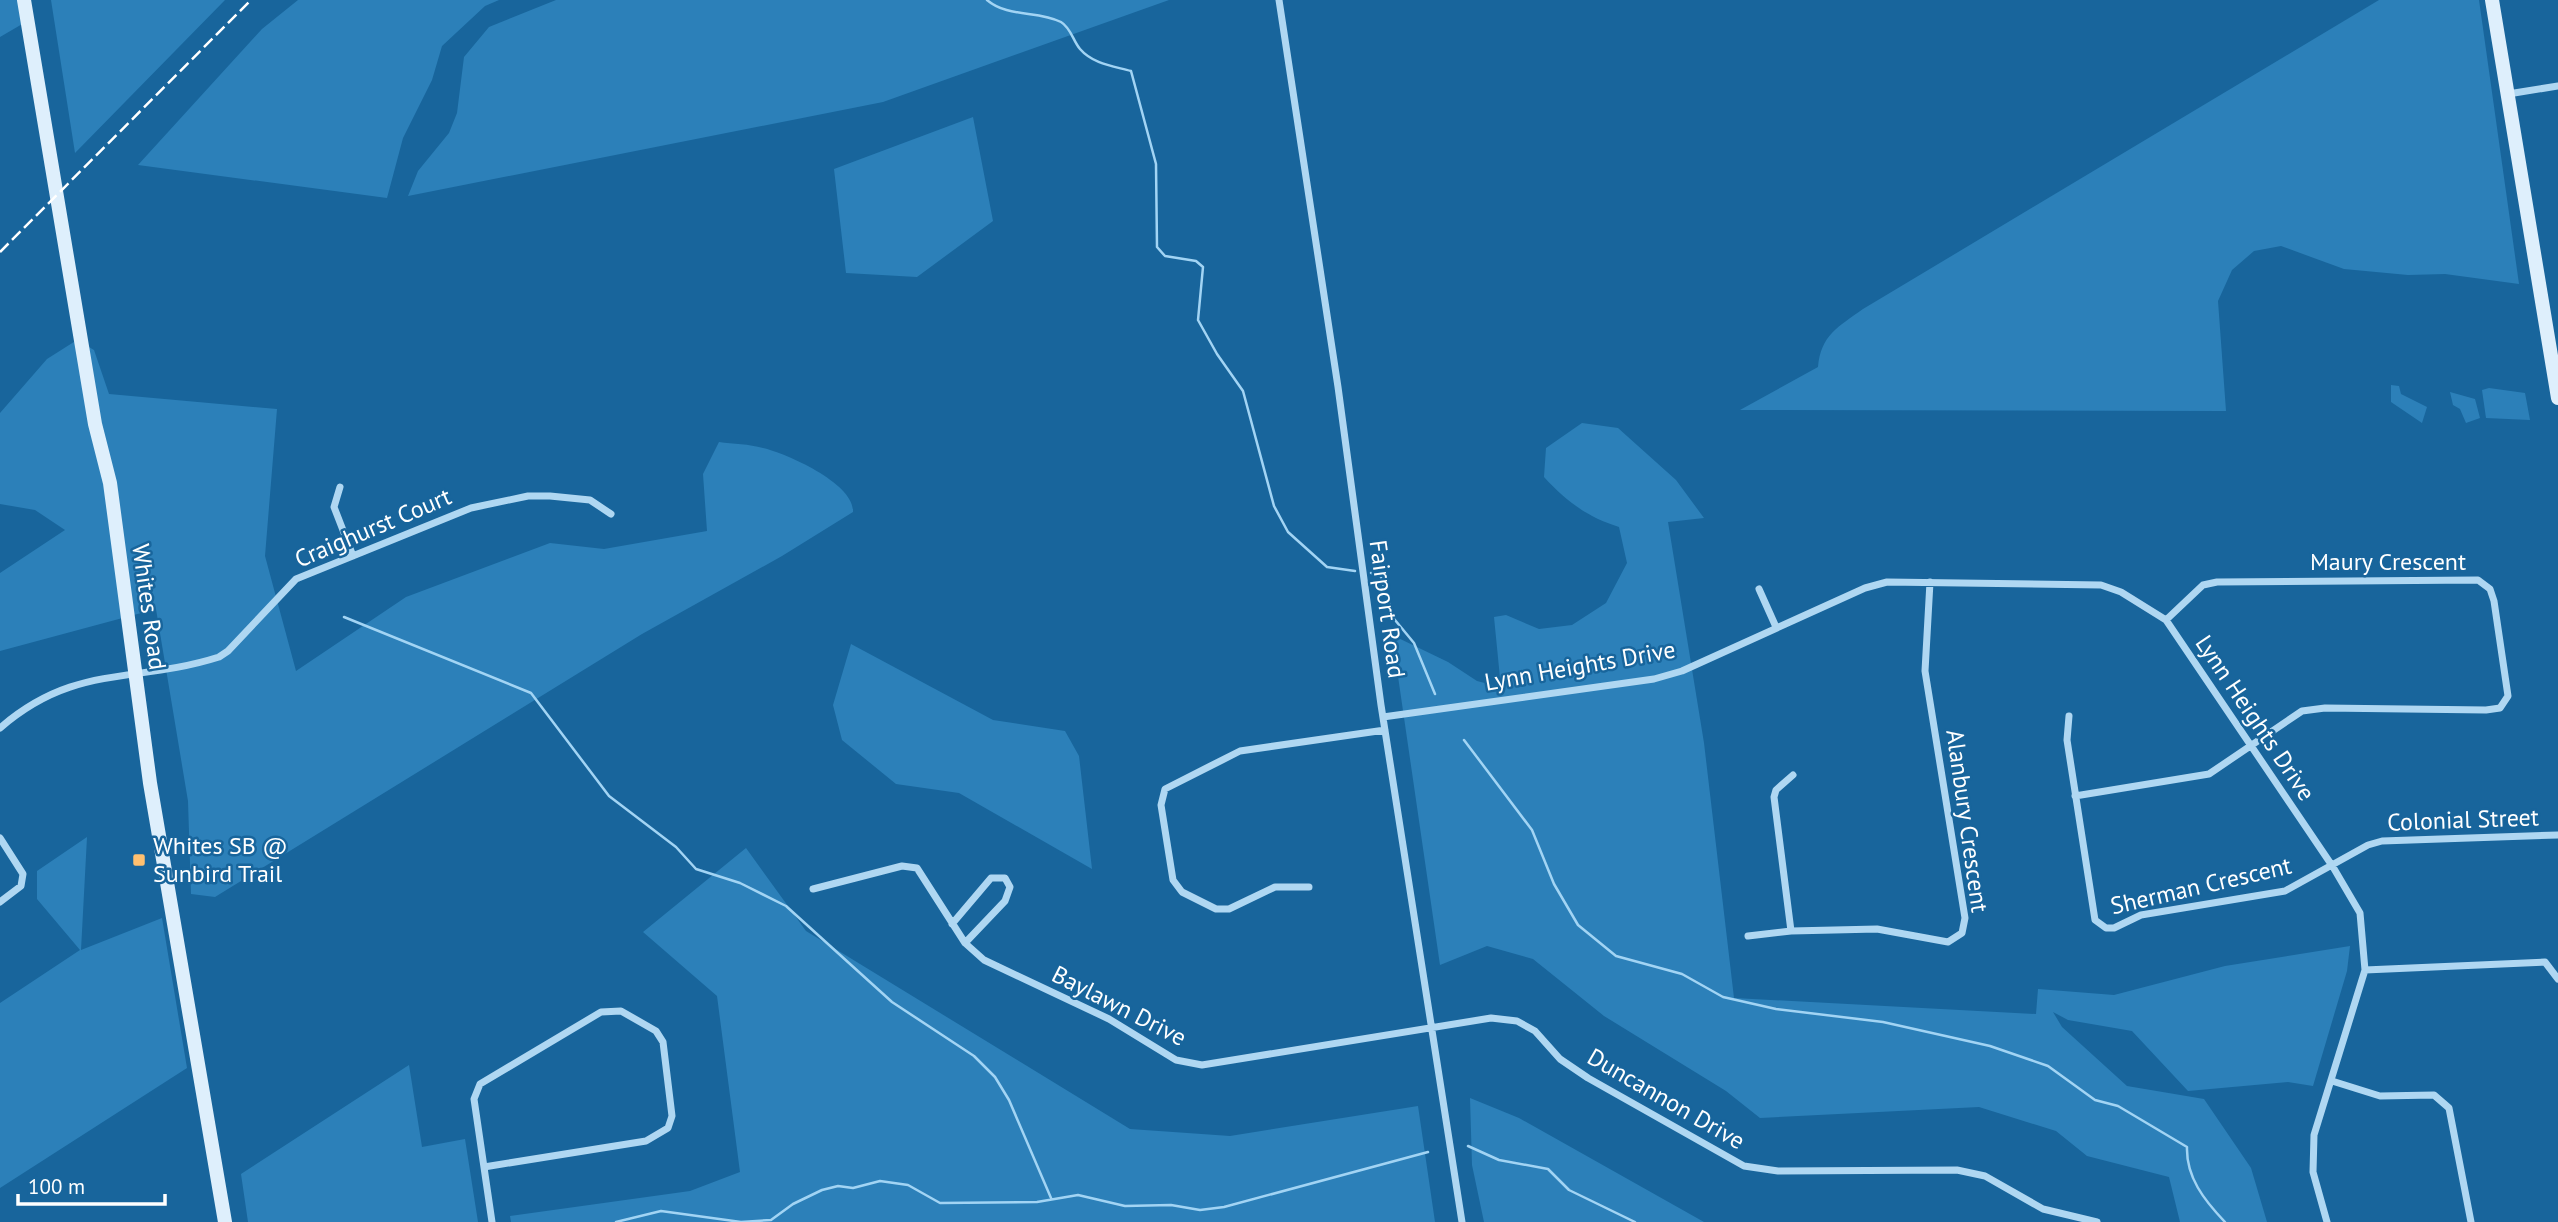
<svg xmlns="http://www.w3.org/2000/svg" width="2558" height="1222" font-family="'PT Sans',sans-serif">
<rect width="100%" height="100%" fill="#18659c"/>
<path fill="#2c80b9" d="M 0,0 L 22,0 L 24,23 L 0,37 Z
M 51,0 L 225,0 L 75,153 Z
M 298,0 L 499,0 L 485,6 L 442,46 L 432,80 L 403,138 L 387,198 L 138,165 L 262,29 Z
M 556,0 L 1169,0 L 883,102 L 408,196 L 418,171 L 449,133 L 457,113 L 464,57 L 489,27 Z
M 2379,0 L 2479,0 L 2519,284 L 2445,274 L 2408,275 L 2344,269 L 2281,246 L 2254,251 L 2232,270 L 2218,301 L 2226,411 L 1740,410 L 1818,367 C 1821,335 1838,327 1863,309 Z
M 973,117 L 993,221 L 917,277 L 846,273 L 834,169 Z
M 77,340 L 94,350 L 109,394 L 277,409 L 265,556 L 296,671 L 406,597 L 550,543 L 604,549 L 707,531 L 703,474 L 719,442 C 733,444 749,444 763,448 C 788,454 855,484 853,512 L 782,556 L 642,634 L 215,897 L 191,894 L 188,801 L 156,609 L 0,651 L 0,573 L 65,530 L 35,510 L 0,504 L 0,413 L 47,359 Z
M 2391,385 L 2399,386 L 2401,394 L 2427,407 L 2422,423 L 2391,402 Z
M 2489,388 L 2525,393 L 2530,420 L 2486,418 L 2482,390 Z
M 2450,392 L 2475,399 L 2480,418 L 2466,423 L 2460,409 L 2453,405 Z
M 1582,423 L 1618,428 L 1676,480 L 1704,518 L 1668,522 L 1704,743 L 1734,998 L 2036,1014 L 2038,989 L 2114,995 L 2225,966 L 2350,946 L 2347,971 L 2313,1086 L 2288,1082 L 2188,1091 L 2132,1031 L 2068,1020 L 2053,1012 L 2062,1027 L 2127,1086 L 2204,1099 L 2251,1168 L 2267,1222 L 2180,1222 L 2169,1177 L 2087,1156 L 2056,1131 L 1979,1107 L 1760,1118 L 1726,1091 L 1604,1016 L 1533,959 L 1487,946 L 1440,965 L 1392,635 L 1448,662 L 1477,681 L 1496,686 L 1500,678 L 1494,617 L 1506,615 L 1539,629 L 1572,625 L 1606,603 L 1627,563 L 1619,527 C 1587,517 1566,501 1544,477 L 1546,448 Z
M 851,644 L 993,720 L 1065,731 L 1079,756 L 1092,869 L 959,793 L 896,784 L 842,740 L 833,705 Z
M 87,837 L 81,950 L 162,918 L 187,1068 L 0,1188 L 0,1003 L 80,950 L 37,899 L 37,871 Z
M 746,848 L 806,931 L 1130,1129 L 1230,1136 L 1418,1106 L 1435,1222 L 511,1222 L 510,1216 L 690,1191 L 740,1172 L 717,996 L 643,932 Z
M 409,1065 L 422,1147 L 465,1139 L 478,1222 L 248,1222 L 241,1174 Z
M 1470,1098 L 1519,1118 L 1704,1222 L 1484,1222 L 1472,1165 Z"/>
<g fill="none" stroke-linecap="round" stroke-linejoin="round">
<path stroke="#a2d4f4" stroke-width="2.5" d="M 987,0 C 1008,18 1038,10 1061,22 C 1071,28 1073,41 1080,49 C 1093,64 1113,66 1131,71 L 1156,164 L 1157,247 L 1165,256 L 1196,261 L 1203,267 L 1198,320 L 1217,354 L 1243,391 L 1274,506 L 1288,532 L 1327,567 L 1355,571
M 1371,573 L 1380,574 L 1395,620 L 1414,643 L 1435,694
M 344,617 L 531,693 L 609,796 L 676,847 L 696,869 L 740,883 L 786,906 L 892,1002 L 974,1056 L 995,1077 L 1009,1100 L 1051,1198
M 1464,740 L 1532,830 L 1554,884 L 1578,925 L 1616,956 L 1682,974 L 1723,997 L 1776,1009 L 1883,1022 L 1990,1046 L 2048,1066 L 2095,1100 L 2118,1106 L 2187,1147 C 2186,1177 2204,1200 2225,1222
M 1468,1146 L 1499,1160 L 1548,1169 L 1569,1190 L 1635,1222
M 616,1222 L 661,1211 L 741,1222 L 771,1220 L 793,1204 L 822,1190 L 838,1186 L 853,1188 L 880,1181 L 908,1185 L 940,1203 L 1037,1202 L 1078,1195 L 1125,1206 L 1171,1205 L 1200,1210 L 1224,1207 L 1428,1152"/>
<path stroke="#afd7f2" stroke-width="7" d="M 1279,0 L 1338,387 L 1381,705 L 1462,1222
M 2508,94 L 2558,86
M 340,487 L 334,507 L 353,556
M 1759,589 L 1776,627
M 2069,716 L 2067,740 L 2095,920 L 2106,928 L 2114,928 L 2141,915 L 2285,891 L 2368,845 L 2382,841 L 2558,835
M 1383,717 L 1654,679 L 1682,671 L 1865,588 L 1887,582 L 2101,585 L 2121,592 L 2166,620 L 2333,867 L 2360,913 L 2365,970 L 2314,1135 L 2313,1172 L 2327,1222
M 0,728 C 75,663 134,684 219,657 L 228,651 L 296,579 L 471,508 L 528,496 L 550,496 L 590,500 L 611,514
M 2075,796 L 2209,774 L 2302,711 L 2325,708 L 2486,710 L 2500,708 L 2508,696 L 2494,601 L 2490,589 L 2478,580 L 2217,582 L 2203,585 L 2166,620
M 0,838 L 23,874 L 21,886 L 0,902
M 1309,887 L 1275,887 L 1229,909 L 1216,909 L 1182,892 L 1173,880 L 1161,805 L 1165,789 L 1240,751 L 1385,730
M 813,889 L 902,866 L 917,868 L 965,943 L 984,960 L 1109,1019 L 1176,1060 L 1202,1065 L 1491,1018 L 1517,1021 L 1535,1031 L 1560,1059 L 1588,1078 L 1744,1166 L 1778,1171 L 1957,1170 L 1985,1176 L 2043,1209 L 2097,1222
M 952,924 L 991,878 L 1005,878 L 1010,887 L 1005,901 L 965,943
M 1791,931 L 1774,797 L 1776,790 L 1793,775
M 1748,936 L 1791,931 L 1877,929 L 1948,942 L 1962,933 L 1965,918 L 1925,671 L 1930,582
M 2365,970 L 2545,962 L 2558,979
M 2332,1081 L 2380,1096 L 2434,1095 L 2449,1108 L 2471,1222
M 484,1167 L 646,1141 L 668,1128 L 672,1116 L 663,1042 L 656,1031 L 621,1011 L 601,1012 L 480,1084 L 474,1099 L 492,1222"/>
<path stroke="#deeffc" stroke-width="14" d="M 24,0 L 95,424 L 110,483 L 150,783 L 225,1222
M 2492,0 L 2558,398"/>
<path stroke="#fff" stroke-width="2.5" stroke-dasharray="12 5" stroke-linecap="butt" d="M 0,252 L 251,0"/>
</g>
<rect fill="#ffc070" stroke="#18659c" stroke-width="2.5" x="132" y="853" width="14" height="14" rx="3.5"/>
<g text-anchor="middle" stroke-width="5" stroke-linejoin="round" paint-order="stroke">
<g font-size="24" fill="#fff" stroke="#18659c">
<text transform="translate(373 528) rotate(-23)" y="8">Craighurst Court</text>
<text x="2388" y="570">Maury Crescent</text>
<text transform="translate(149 607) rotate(82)" y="8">Whites Road</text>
<text transform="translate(1387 609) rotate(82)" y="8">Fairport Road</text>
<text transform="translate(1580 666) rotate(-10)" y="8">Lynn Heights Drive</text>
<text transform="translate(2255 718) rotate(56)" y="8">Lynn Heights Drive</text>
<text transform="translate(2463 820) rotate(-2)" y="8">Colonial Street</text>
<text transform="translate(1967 821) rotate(82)" y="8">Alanbury Crescent</text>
<text transform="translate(2201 886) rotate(-13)" y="8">Sherman Crescent</text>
<text transform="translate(1119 1006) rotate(27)" y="8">Baylawn Drive</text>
<text transform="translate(1666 1099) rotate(30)" y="8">Duncannon Drive</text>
</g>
<g font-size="24" fill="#fff" stroke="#18659c" text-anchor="start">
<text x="153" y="854">Whites SB @<tspan x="153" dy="28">Sunbird Trail</tspan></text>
</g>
</g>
<path d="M18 1194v10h147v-10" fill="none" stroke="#ffffff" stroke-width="3.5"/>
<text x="28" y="1194" font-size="21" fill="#ffffff" stroke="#18659c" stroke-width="5" paint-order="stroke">100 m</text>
</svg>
